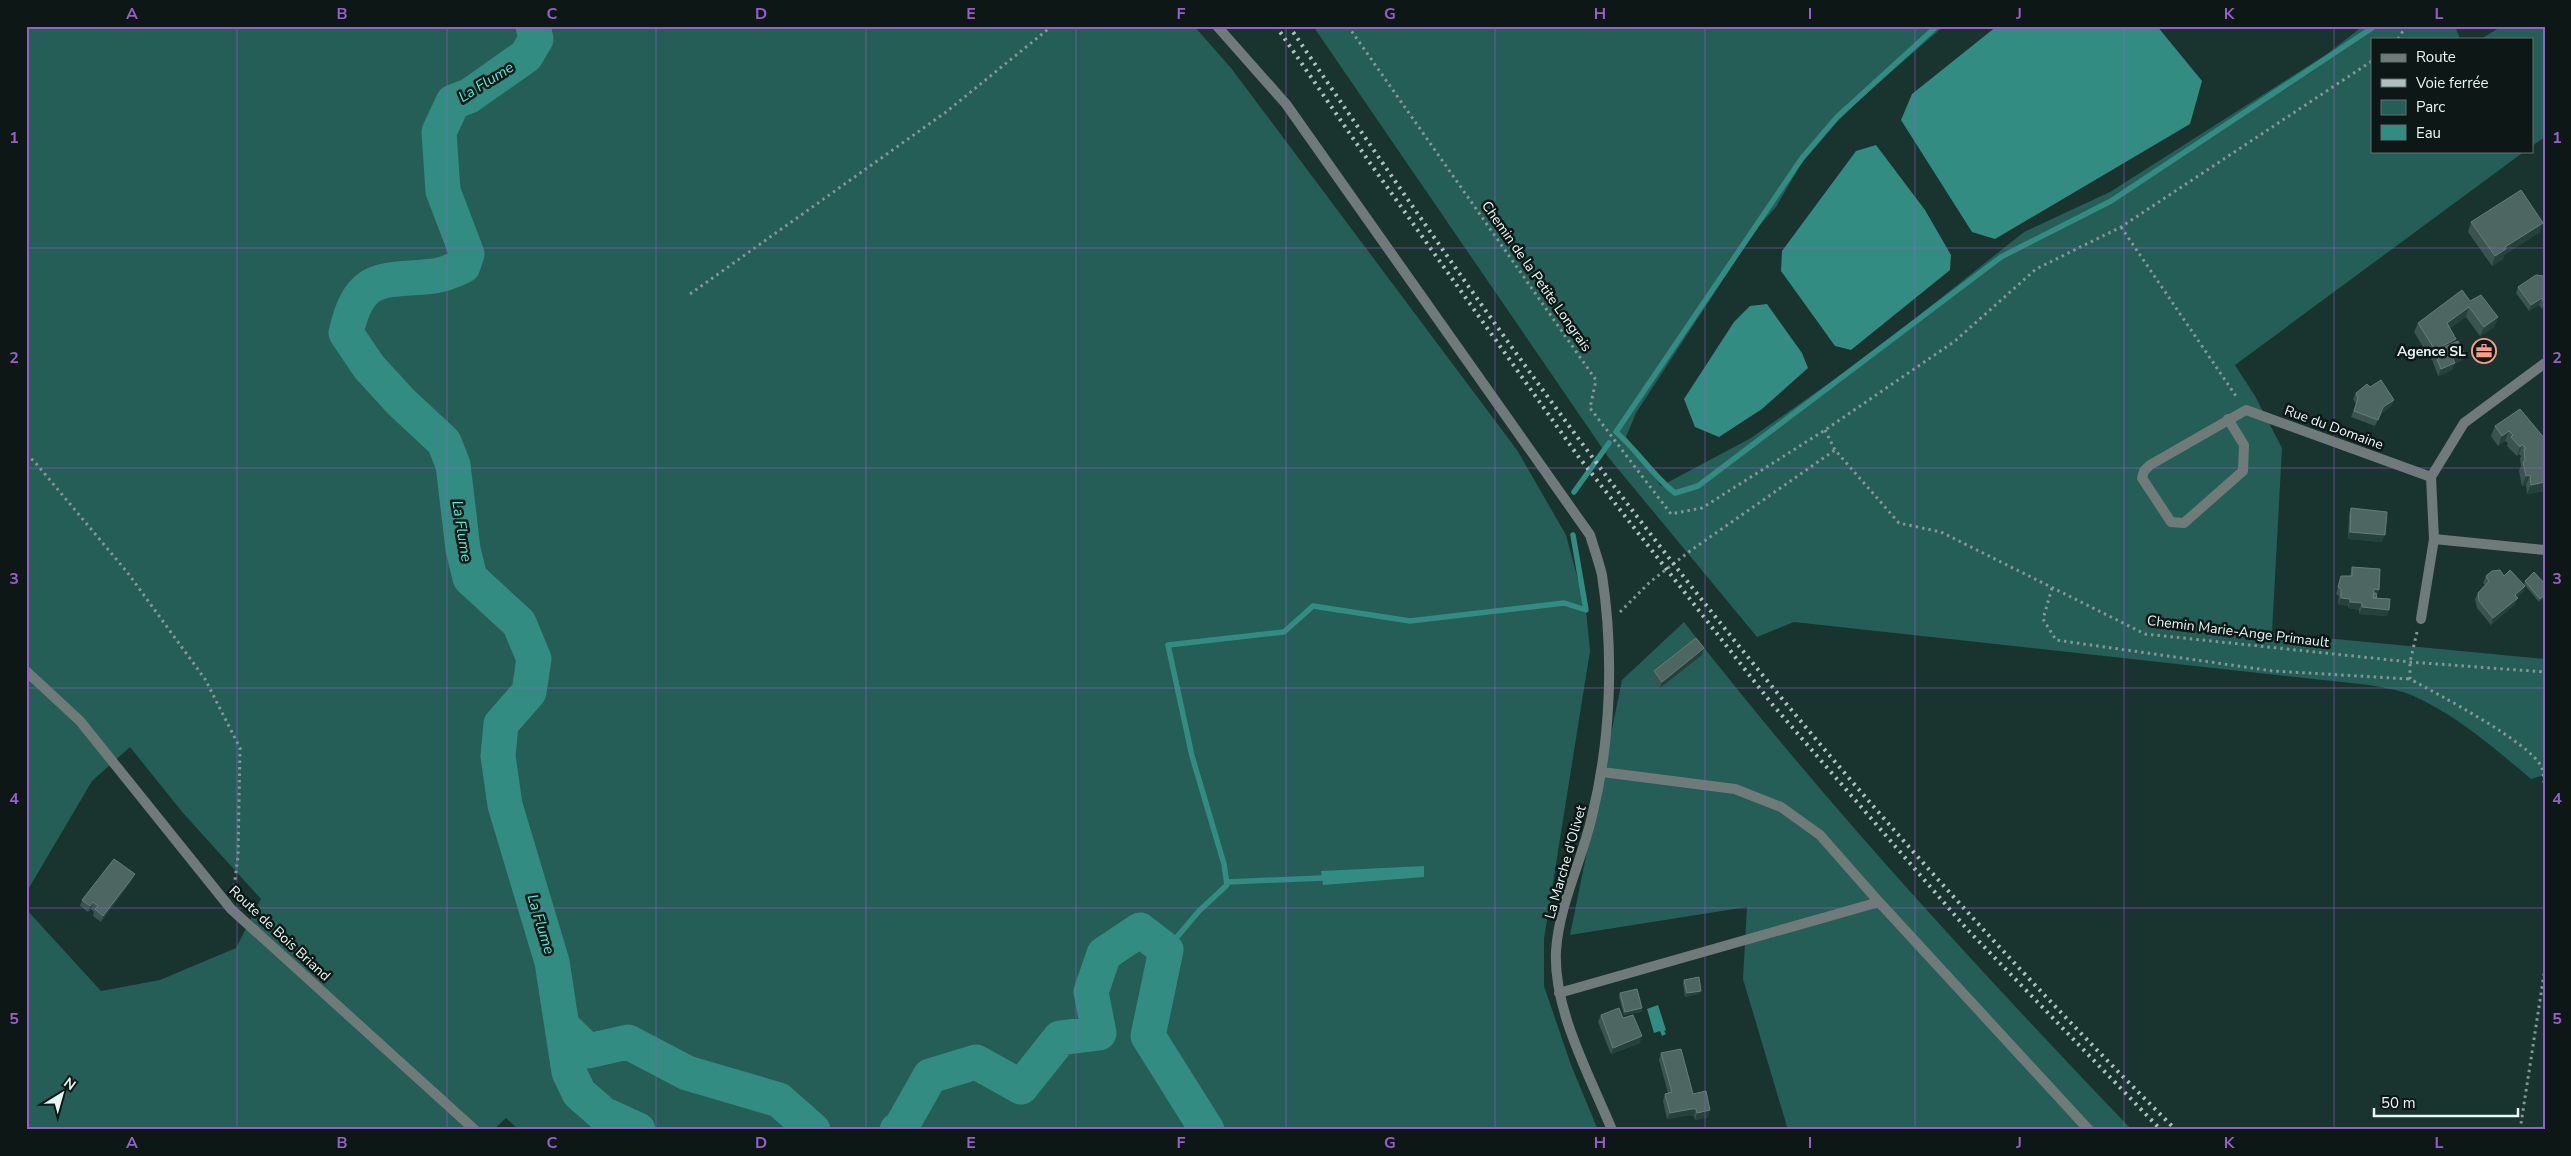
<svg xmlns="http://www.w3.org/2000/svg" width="2571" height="1156" font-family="'Nunito Sans',sans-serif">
<rect width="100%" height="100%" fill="#19332f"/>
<path fill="#245e57" d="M 26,26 L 1194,26 L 1231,68 L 1517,450 L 1566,535 L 1586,610 L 1590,651 L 1544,939 L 1544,986 L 1571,1065 L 1598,1130 L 519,1130 L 506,1118 L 493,1130 L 26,1130 L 26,909 L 101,991 L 160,980 L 236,948 L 261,899 L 183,813 L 130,747 L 92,781 L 26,893 Z
M 1313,26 L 1944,26 L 1870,90 L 1838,121 L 1801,164 L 1776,207 L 1756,229 L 1636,413 L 1626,437 L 1661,486 L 1751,438 L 1869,355 L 2024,232 L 2110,192 L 2327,54 L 2363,26 L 2455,26 L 2460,39 L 2372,39 L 2372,151 L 2525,151 L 2235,365 L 2255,396 L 2282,448 L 2272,633 L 2545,659 L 2545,775 L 2531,779 C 2494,748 2450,709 2403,692 C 2393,689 2380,687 2369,685 L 1794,622 L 1757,637 L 1609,458 Z
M 2502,26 L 2545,26 L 2545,137 L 2532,146 L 2532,39 L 2481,39 Z
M 1684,622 C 1823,801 1976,967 2132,1130 L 1788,1130 L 1743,979 L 1747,907 L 1570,935 L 1622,680 Z"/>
<path fill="#328c81" d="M 1997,26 L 2157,26 L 2202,81 L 2190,124 L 1995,239 L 1972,232 L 1901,120 L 1912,94 Z
M 1876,145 L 1925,210 L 1951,255 L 1950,270 L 1851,350 L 1835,346 L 1781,271 L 1782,251 L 1856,151 Z
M 1767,304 L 1802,353 L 1808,368 L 1762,409 L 1719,437 L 1695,427 L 1684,399 L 1734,322 L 1750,306 Z
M 1424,866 L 1424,877 L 1323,885 L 1321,871 Z
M 1658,1005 L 1666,1030 L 1664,1031 L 1666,1034 L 1662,1036 L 1660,1031 L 1654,1033 L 1647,1009 Z"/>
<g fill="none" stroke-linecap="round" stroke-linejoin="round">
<path stroke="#328c81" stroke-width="5.5" d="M 1937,26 L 1837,117 L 1802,158 L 1616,432 C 1638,451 1652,475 1675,493 L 1698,486 L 2001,257 L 2111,201 L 2375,26
M 1574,492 L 1609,443
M 1227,882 L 1322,878
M 1166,950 L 1199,911 L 1227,885 L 1224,864 L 1192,756 L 1168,645 L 1284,632 L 1313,606 L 1410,621 L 1564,603 L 1586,610 L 1573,535"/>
<path stroke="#328c81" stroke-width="35" d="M 533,26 L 536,39 L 526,56 L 469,96 L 453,102 L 439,132 L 443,191 L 467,254 L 463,266 C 454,270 444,275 434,276 C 383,282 360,271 346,333 L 369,367 L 401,402 L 444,442 L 453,465 L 463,549 L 470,578 L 519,623 L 534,659 L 529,692 L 501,724 L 498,756 L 505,805 L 552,962 L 569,1072 L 579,1093 L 603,1114 L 638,1130
M 562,1026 L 588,1051 L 628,1042 L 687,1073 L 779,1100 L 813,1130
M 897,1130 L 900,1129 L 930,1076 L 976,1062 L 1021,1087 L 1060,1038 L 1099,1033 L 1091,992 L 1104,954 L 1140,930 L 1166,950 L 1148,1036 L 1207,1130"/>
<path stroke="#839793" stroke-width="3" stroke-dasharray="2.5 4" stroke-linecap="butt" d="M 1348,26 L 1596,380 L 1590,408 L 1671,514 L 1702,508 L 1825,430 L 1955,341 L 2036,269 L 2121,227 L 2372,61
M 2398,39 L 2406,26
M 2121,227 L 2238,399
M 690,294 L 946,112 L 1052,26
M 1825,430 L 1835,450 L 1899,523 L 1941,532 L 2145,634 L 2410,662 L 2545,672
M 26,455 L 34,461 L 127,572 L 205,679 L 240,748 L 238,856 L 234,888
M 2052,588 L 2043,619 L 2056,640 L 2273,671 L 2410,679
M 1620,612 L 1650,582 L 1690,551 L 1835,450
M 2417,632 L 2410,662 L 2410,679 C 2437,694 2532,743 2542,768 C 2544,775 2544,785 2545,792
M 2520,1130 L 2545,968"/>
<path stroke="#6f7b79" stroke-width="10" d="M 2228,419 L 2244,445 L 2243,471 L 2184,523 L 2171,522 L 2142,478 L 2144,471 L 2150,465 L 2246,410 L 2431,477"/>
<path stroke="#6f7b79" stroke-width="10" d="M 1217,26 L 1286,104 L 1590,535 C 1594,548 1599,562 1602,575 C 1614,653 1611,740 1592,816 C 1582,861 1559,904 1556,951 C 1553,1010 1590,1076 1612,1130
M 2545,363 L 2464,423 L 2431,477 L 2434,539 L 2545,550
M 2421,619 L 2434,539
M 26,671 L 80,721 L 231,909 L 475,1130
M 1602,772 L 1735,789 L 1781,807 L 1820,835 L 1879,902 L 2089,1130
M 1559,993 L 1879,902"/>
<path stroke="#aec0bd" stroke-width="4" stroke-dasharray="2.5 5" stroke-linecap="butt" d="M 1276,26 L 1370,163 L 1578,456 L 1772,704 L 1966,928 L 2161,1130
M 1289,26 C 1385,167 1482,309 1584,446 C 1764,689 1962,917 2176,1130"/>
</g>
<path fill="#3c5450" d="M 2471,222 L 2540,232 L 2504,255 L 2503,259 L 2492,266 L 2468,232 Z
M 2545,279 L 2545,307 L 2542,309 L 2539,305 L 2529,311 L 2516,293 L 2518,287 Z
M 2470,301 L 2498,317 L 2494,327 L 2480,336 L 2466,317 L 2450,328 L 2455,342 L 2465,354 L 2462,360 L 2454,364 L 2452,370 L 2438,376 L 2432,359 L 2431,360 L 2414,332 L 2418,323 Z
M 2370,387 L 2394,400 L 2391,406 L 2381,414 L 2375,426 L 2351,417 L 2356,404 L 2353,399 L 2356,393 Z
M 2495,426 L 2545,439 L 2545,491 L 2527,494 L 2526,485 L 2522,486 L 2519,471 L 2521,466 L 2520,459 L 2521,456 L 2519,454 L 2517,456 L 2507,446 L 2508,443 L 2505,441 L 2498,446 L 2491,436 Z
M 2351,508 L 2382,542 L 2348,539 L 2349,514 Z
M 2352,567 L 2377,596 L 2377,598 L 2387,616 L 2359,614 L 2359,610 L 2348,608 L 2348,606 L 2338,604 L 2339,596 L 2336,594 L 2341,576 L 2350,576 Z
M 2486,576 L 2504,576 L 2525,586 L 2523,592 L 2517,597 L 2515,604 L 2491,625 L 2477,608 L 2475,599 L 2478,593 L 2485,585 L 2483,583 Z
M 2525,581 L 2545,597 L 2539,602 L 2524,584 Z
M 1702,655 L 1660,688 L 1652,678 L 1654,671 Z
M 132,880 L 101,922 L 93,916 L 94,912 L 91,909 L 88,912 L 80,906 L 82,900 Z
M 1684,980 L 1701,991 L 1699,994 L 1685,997 L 1683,983 Z
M 1620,993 L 1642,1008 L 1641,1012 L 1624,1015 L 1619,997 Z
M 1601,1015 L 1623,1018 L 1640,1043 L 1611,1054 L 1598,1022 Z
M 1661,1053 L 1693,1094 L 1708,1117 L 1695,1120 L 1694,1116 L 1689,1115 L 1667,1119 L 1663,1101 L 1665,1094 L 1668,1093 L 1659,1060 Z"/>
<path fill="#26403c" d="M 2543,223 L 2540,232 L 2504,255 L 2503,259 L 2492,266 L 2495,256 L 2505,247 Z
M 2542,298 L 2539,305 L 2529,311 L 2531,305 Z
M 2545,302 L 2545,307 L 2542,309 L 2544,303 Z
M 2469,307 L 2466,317 L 2444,333 L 2447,323 Z
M 2498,317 L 2494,327 L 2480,336 L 2484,327 Z
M 2456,339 L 2453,348 L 2434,352 L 2432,359 L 2431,360 L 2435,350 Z
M 2465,354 L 2462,360 L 2454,364 L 2452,370 L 2438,376 L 2441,369 L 2453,359 Z
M 2394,400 L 2391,406 L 2381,414 L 2375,426 L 2383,407 Z
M 2509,431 L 2505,441 L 2498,446 L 2502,436 Z
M 2522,444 L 2519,454 L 2517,456 L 2520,447 Z
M 2530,475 L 2526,485 L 2522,486 L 2526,476 Z
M 2545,482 L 2545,491 L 2527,494 L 2531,485 Z
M 2350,532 L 2385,535 L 2382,542 L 2348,539 Z
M 2525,586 L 2523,592 L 2513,602 L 2515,595 Z
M 2374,589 L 2379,590 L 2377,596 L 2373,596 Z
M 2545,595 L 2545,597 L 2539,602 L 2540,599 Z
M 2341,598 L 2350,599 L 2348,606 L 2338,604 Z
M 2518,598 L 2515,604 L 2491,625 L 2493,618 Z
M 2350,602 L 2362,603 L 2359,610 L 2348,608 Z
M 2362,607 L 2389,610 L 2387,616 L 2359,614 Z
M 1704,648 L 1702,655 L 1660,688 L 1662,682 Z
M 135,874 L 132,880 L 101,922 L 103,916 Z
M 93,902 L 91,909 L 88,912 L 90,906 Z
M 1701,991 L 1699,994 L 1685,997 L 1687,993 Z
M 1642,1008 L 1641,1012 L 1624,1015 L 1625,1012 Z
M 1642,1036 L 1640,1043 L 1611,1054 L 1613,1048 Z
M 1691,1109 L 1696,1109 L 1694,1116 L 1689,1115 L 1667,1119 L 1670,1113 Z
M 1710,1110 L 1708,1117 L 1695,1120 L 1697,1113 Z"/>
<path fill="#4e6662" stroke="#667c79" d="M 2521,190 L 2543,223 L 2505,247 L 2506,249 L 2495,256 L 2471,222 Z
M 2536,275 L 2543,276 L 2545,279 L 2545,302 L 2544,303 L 2542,298 L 2531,305 L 2518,287 Z
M 2462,290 L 2470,301 L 2481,295 L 2498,317 L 2484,327 L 2469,307 L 2447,323 L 2456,339 L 2435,350 L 2418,323 Z
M 2458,341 L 2465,354 L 2453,359 L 2455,363 L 2441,369 L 2434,352 Z
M 2381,380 L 2394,400 L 2383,407 L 2378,420 L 2354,411 L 2358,398 L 2356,393 L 2367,384 L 2370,387 Z
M 2520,409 L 2545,439 L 2545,482 L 2531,485 L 2530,475 L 2526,476 L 2523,462 L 2525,461 L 2524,449 L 2526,449 L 2522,444 L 2520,447 L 2511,437 L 2513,435 L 2509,431 L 2502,436 L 2495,426 Z
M 2351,508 L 2387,512 L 2385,535 L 2350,532 Z
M 2352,567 L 2380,569 L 2379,590 L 2374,589 L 2373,598 L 2390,599 L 2389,610 L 2362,607 L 2362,603 L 2350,602 L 2350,599 L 2341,598 L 2341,589 L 2338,587 L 2341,576 L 2352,576 Z
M 2500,570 L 2504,576 L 2510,570 L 2525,586 L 2515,595 L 2518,598 L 2493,618 L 2479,601 L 2478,593 L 2489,581 L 2486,576 L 2492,571 Z
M 2534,572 L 2545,584 L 2545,595 L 2540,599 L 2525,581 Z
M 2374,593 L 2376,593 L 2377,598 L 2373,598 Z
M 1696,638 L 1704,648 L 1662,682 L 1654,671 Z
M 114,859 L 135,874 L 103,916 L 95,909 L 98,906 L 93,902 L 90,906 L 82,900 Z
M 1699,977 L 1701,991 L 1687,993 L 1684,980 Z
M 1637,989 L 1642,1008 L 1625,1012 L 1620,993 Z
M 1619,1008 L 1623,1018 L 1633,1015 L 1642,1036 L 1613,1048 L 1601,1015 Z
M 1681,1049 L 1693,1094 L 1706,1091 L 1710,1110 L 1697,1113 L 1696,1109 L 1691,1109 L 1670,1113 L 1665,1094 L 1672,1092 L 1661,1053 Z"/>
<path fill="none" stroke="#965fcc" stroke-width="1" stroke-opacity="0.55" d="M 237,26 L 237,1130M 447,26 L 447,1130M 656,26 L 656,1130M 866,26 L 866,1130M 1076,26 L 1076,1130M 1286,26 L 1286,1130M 1495,26 L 1495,1130M 1705,26 L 1705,1130M 1915,26 L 1915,1130M 2124,26 L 2124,1130M 2334,26 L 2334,1130M 26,248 L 2545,248M 26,468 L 2545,468M 26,688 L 2545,688M 26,908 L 2545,908"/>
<defs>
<symbol id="office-ring" viewBox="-11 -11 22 22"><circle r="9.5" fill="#0d1816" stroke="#f49e89" stroke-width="1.5"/><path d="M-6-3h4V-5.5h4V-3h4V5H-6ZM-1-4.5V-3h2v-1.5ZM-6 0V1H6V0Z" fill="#f49e89"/></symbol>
</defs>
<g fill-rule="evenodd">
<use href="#office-ring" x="2470" y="337" width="28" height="28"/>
</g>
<g text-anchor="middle" stroke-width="5" stroke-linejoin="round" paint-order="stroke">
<g font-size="14" fill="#e8f7f4" stroke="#0d1816">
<text transform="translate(1537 276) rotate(55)" y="5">Chemin de la Petite Longrais</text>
<text transform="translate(2334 427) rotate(20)" y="5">Rue du Domaine</text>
<text transform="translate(2238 631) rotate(7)" y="5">Chemin Marie-Ange Primault</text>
<text transform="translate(1565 862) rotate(-74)" y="5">La Marche d'Olivet</text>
<text transform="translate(280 933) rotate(43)" y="5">Route de Bois Briand</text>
</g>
<g font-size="14" font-weight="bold" fill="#e8f7f4" stroke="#0d1816" text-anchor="end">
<text x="2466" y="356">Agence SL</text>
</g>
<g font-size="15" font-style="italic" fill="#48f1de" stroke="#0d1816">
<text transform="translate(486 82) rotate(-32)" y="5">La Flume</text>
<text transform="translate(462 531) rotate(81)" y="5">La Flume</text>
<text transform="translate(541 924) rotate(73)" y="5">La Flume</text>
</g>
</g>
<rect width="2571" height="1156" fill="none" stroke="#0d1816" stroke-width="55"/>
<rect x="2371" y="38" width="162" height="115" fill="#0d1816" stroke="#65716f"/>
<rect x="2381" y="54" width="25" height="8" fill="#6f7b79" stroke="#65716f"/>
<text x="2416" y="62" font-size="15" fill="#e8f7f4">Route</text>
<rect x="2381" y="79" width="25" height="8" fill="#aec0bd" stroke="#65716f"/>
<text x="2416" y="88" font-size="15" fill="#e8f7f4">Voie ferrée</text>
<rect x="2381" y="100" width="25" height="15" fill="#245e57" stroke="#65716f"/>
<text x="2416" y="112" font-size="15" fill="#e8f7f4">Parc</text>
<rect x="2381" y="125" width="25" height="15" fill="#328c81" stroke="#65716f"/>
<text x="2416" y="138" font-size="15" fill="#e8f7f4">Eau</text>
<g transform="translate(62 1094) rotate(37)" stroke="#0d1816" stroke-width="4" paint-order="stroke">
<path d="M0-4L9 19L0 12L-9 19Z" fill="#e8f7f4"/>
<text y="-8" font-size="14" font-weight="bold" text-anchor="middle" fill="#e8f7f4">N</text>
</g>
<path d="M2374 1108v8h144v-8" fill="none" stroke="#e8f7f4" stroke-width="2.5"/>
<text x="2381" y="1108" font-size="15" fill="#e8f7f4" stroke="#0d1816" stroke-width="4" paint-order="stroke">50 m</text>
<rect x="28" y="28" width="2516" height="1100" fill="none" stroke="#965fcc" stroke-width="2"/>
<g font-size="16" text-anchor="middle" font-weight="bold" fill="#965fcc">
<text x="132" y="19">A</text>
<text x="342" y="19">B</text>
<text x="552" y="19">C</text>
<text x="761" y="19">D</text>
<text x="971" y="19">E</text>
<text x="1181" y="19">F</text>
<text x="1390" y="19">G</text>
<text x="1600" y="19">H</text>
<text x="1810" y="19">I</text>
<text x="2019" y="19">J</text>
<text x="2229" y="19">K</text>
<text x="2439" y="19">L</text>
<text x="14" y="143">1</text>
<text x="2557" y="143">1</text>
<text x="14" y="363">2</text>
<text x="2557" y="363">2</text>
<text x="14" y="584">3</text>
<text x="2557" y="584">3</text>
<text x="14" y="804">4</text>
<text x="2557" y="804">4</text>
<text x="14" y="1024">5</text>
<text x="2557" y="1024">5</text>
<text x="132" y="1148">A</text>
<text x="342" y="1148">B</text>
<text x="552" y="1148">C</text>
<text x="761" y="1148">D</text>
<text x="971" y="1148">E</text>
<text x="1181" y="1148">F</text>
<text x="1390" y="1148">G</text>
<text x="1600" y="1148">H</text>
<text x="1810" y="1148">I</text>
<text x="2019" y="1148">J</text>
<text x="2229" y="1148">K</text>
<text x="2439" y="1148">L</text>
</g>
</svg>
